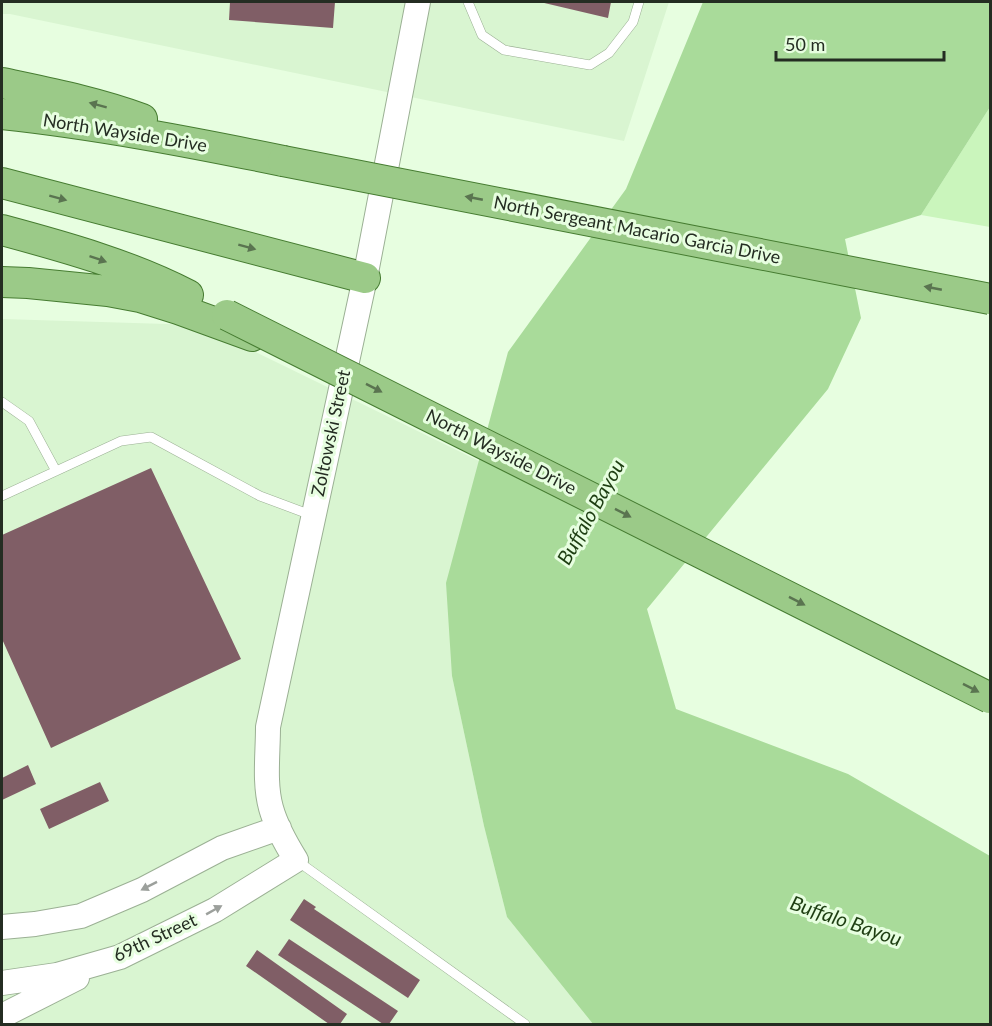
<svg xmlns="http://www.w3.org/2000/svg" width="992" height="1026" font-family="Lato,sans-serif">
<rect width="100%" height="100%" fill="#e7fee0"/>
<path fill="#d9f5d1" d="M 2,2 L 669,2 L 624,141 L 10,14 L 2,14 Z
M 2,319 L 200,325 L 479,461 L 452,676 L 484,826 L 507,917 L 593,1024 L 2,1024 Z"/>
<path fill="#caf5bc" d="M 990,106 L 990,227 L 921,215 L 990,107 Z"/>
<path fill="#a9db9a" d="M 703,2 L 990,2 L 990,107 L 921,215 L 845,239 L 861,318 L 828,389 L 647,609 L 676,709 L 848,774 L 990,856 L 990,1024 L 593,1024 L 507,917 L 484,826 L 452,676 L 446,583 L 508,352 L 626,189 Z"/>
<path fill="#805e66" d="M 230,2 L 335,2 L 333,28 L 229,20 Z
M 540,2 L 611,2 L 608,18 Z
M 151,468 L 241,659 L 51,748 L 2,639 L 2,535 Z
M 28,765 L 36,784 L 2,800 L 2,778 Z
M 100,782 L 109,801 L 49,829 L 40,809 Z
M 304,899 L 316,907 L 314,909 L 420,980 L 408,998 L 290,920 Z
M 289,939 L 398,1011 L 389,1024 L 383,1024 L 278,955 Z
M 257,950 L 347,1014 L 340,1024 L 329,1024 L 246,966 Z"/>
<g fill="none" stroke-linecap="round" stroke-linejoin="round">
<defs>
<path id="service" d="M 468,2 L 482,35 L 504,50 L 590,65 L 609,53 L 633,22 L 639,2
M 2,402 L 29,421 L 56,471
M 2,496 L 121,441 L 151,437 L 260,496 L 311,515
M 296,860 L 525,1024"/>
<path id="tertiary" d="M 2,927 L 35,924 L 81,916 L 142,890 L 222,848 L 279,828
M 2,983 L 57,975 L 120,957 L 215,910 L 296,860 C 286,844 276,826 271,808 C 264,783 268,754 268,727 L 365,278 L 418,2
M 2,1016 L 77,978"/>
<path id="primary" d="M 2,83 C 49,93 96,102 142,119
M 2,114 C 96,124 190,142 283,161
M 2,183 L 365,278
M 2,230 C 65,247 130,265 188,295
M 2,282 L 28,283 L 108,291 L 140,297 L 178,309 L 252,336"/>
</defs>
<use href="#service" stroke="#9bb094" stroke-width="10"/>
<use href="#tertiary" stroke="#9bb094" stroke-width="26"/>
<use href="#primary" stroke="#467c31" stroke-width="32"/>
<use href="#service" stroke="#fff" stroke-width="9"/>
<use href="#tertiary" stroke="#fff" stroke-width="24"/>
<use href="#primary" stroke="#9bca88" stroke-width="30"/>
<defs>
<path id="primary-bridge" d="M 283,161 L 990,299
M 227,315 L 990,698"/>
</defs>
<use href="#primary-bridge" stroke="#467c31" stroke-width="32" stroke-linecap="butt"/>
<use href="#primary-bridge" stroke="#9bca88" stroke-width="30"/>
</g>
<defs><path id="oneway-solid" d="M-6-.8H1V-3.2L6.5 0L1 3.2V.8H-6Z" transform="scale(1.5)"/></defs>
<g fill="#5a7450">
<use href="#oneway-solid" transform="translate(98 105) rotate(-165)"/>
<use href="#oneway-solid" transform="translate(58 198) rotate(15)"/>
<use href="#oneway-solid" transform="translate(474 198) rotate(-169)"/>
<use href="#oneway-solid" transform="translate(247 247) rotate(15)"/>
<use href="#oneway-solid" transform="translate(98 259) rotate(19)"/>
<use href="#oneway-solid" transform="translate(933 288) rotate(-169)"/>
<use href="#oneway-solid" transform="translate(374 388) rotate(27)"/>
<use href="#oneway-solid" transform="translate(623 513) rotate(27)"/>
<use href="#oneway-solid" transform="translate(797 601) rotate(27)"/>
<use href="#oneway-solid" transform="translate(971 688) rotate(27)"/>
</g>
<g fill="#9ca09c">
<use href="#oneway-solid" transform="translate(149 886) rotate(153)"/>
<use href="#oneway-solid" transform="translate(214 910) rotate(-29)"/>
</g>
<g text-anchor="middle" stroke-width="6" stroke-linejoin="round" paint-order="stroke">
<g font-size="18" fill="#242d22" stroke="#e7fee0">
<text transform="translate(125 133) rotate(9)" y="6">North Wayside Drive</text>
<text transform="translate(637 230) rotate(11)" y="6">North Sergeant Macario Garcia Drive</text>
<text transform="translate(331 433) rotate(-78)" y="6">Zoltowski Street</text>
<text transform="translate(501 452) rotate(27)" y="6">North Wayside Drive</text>
<text transform="translate(155 938) rotate(-25)" y="6">69th Street</text>
</g>
<g font-size="20" font-style="italic" fill="#1e3e12" stroke="#e7fee0">
<text transform="translate(591 512) rotate(-61)" y="7">Buffalo Bayou</text>
<text transform="translate(846 921) rotate(19)" y="7">Buffalo Bayou</text>
</g>
</g>
<rect width="992" height="1026" fill="none" stroke="#242d22" stroke-width="6"/>
<path d="M776 51v9h168v-9" fill="none" stroke="#242d22" stroke-width="3"/>
<text x="785" y="51" font-size="18" fill="#242d22" stroke="#e7fee0" stroke-width="4.5" paint-order="stroke">50 m</text>
</svg>
